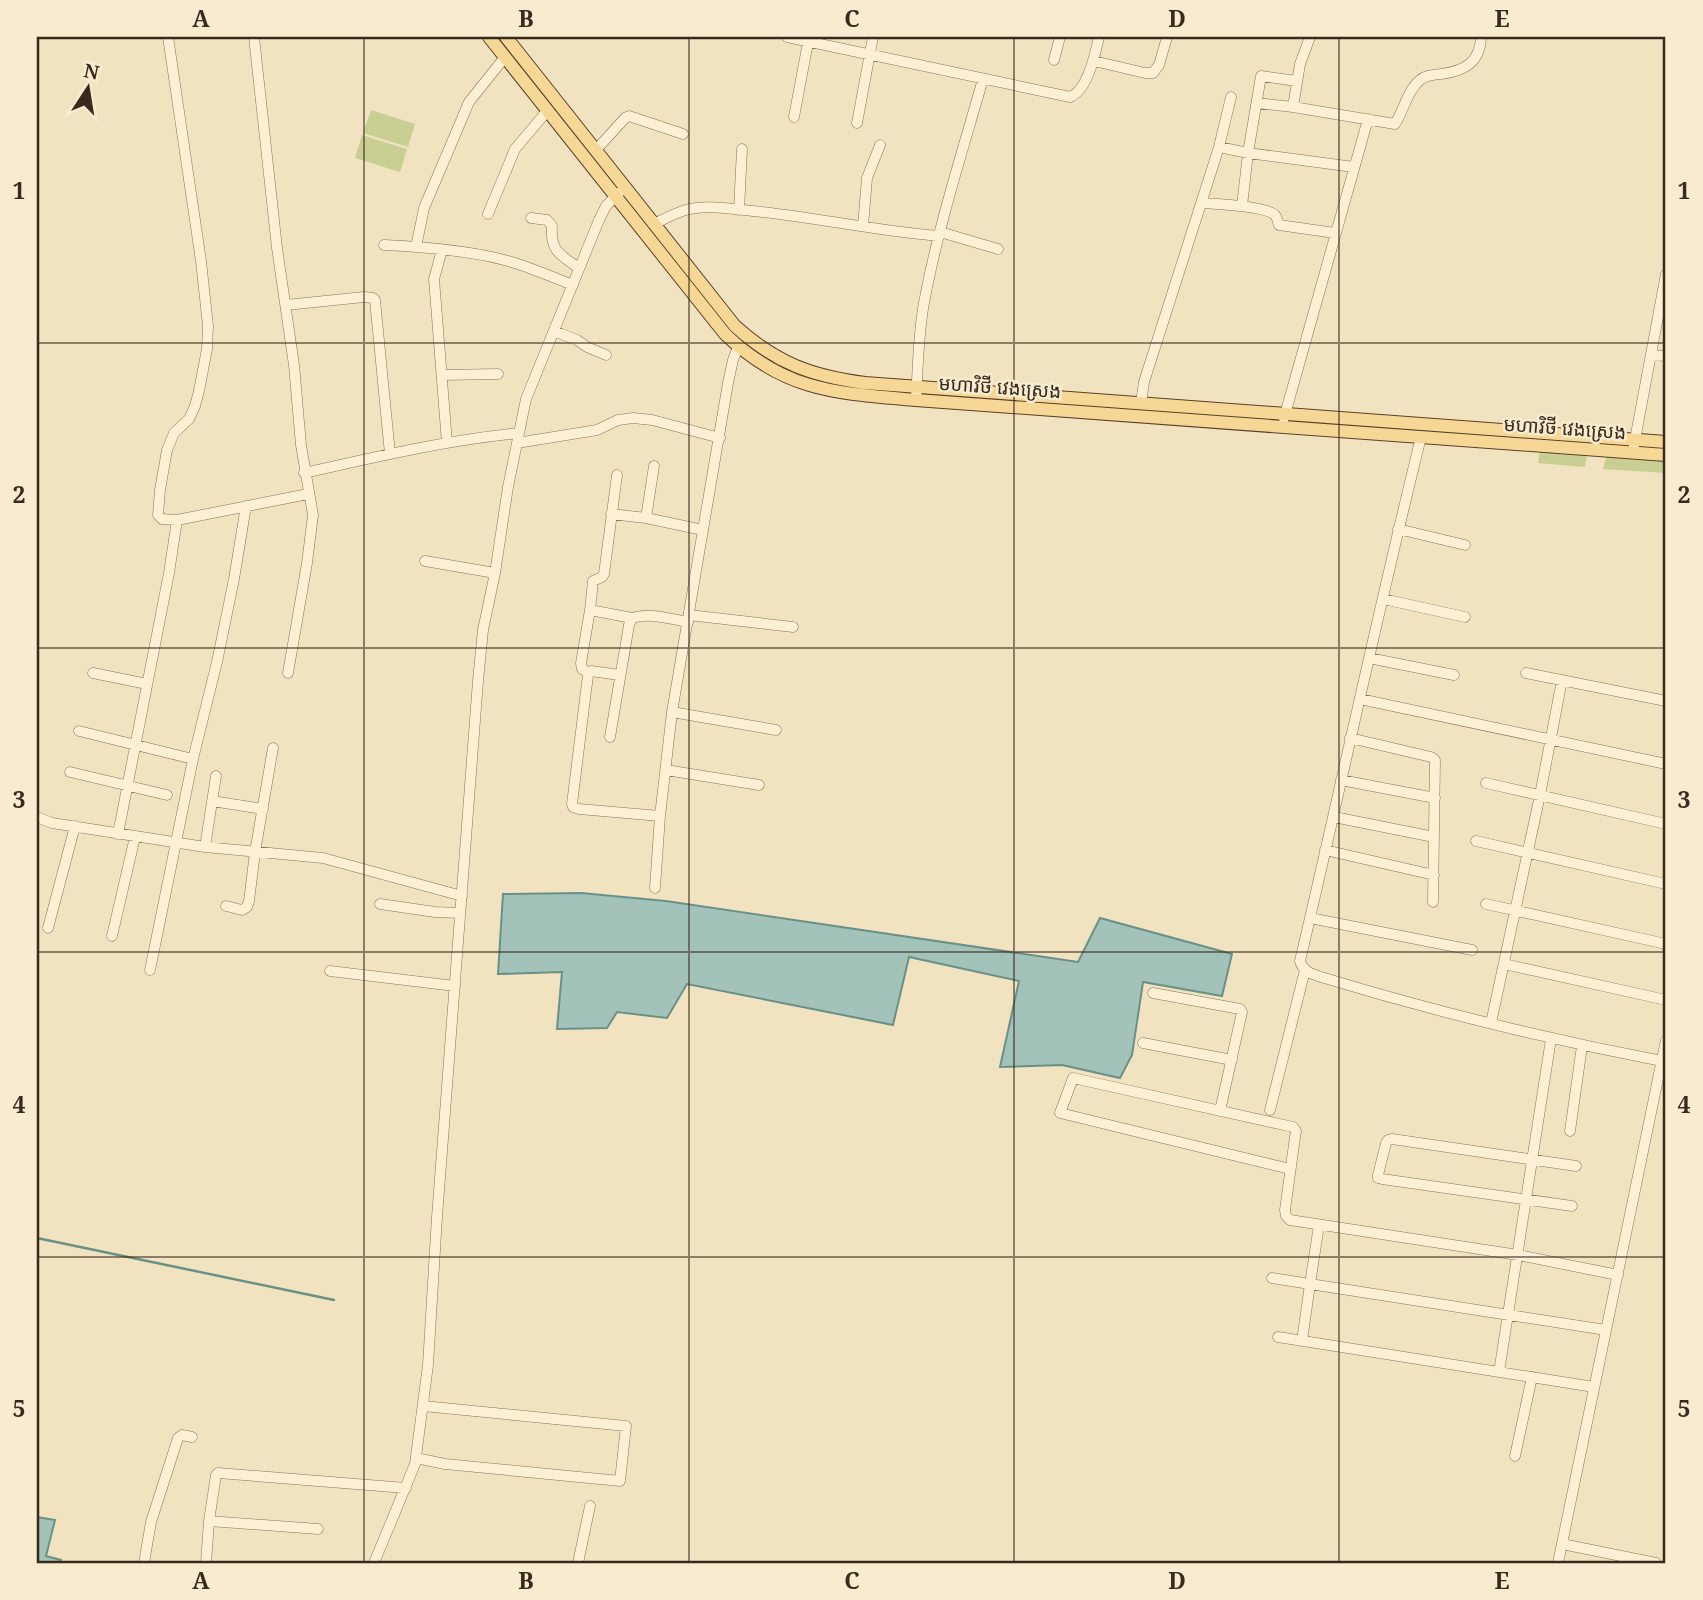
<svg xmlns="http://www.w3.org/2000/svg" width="1703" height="1600" font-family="'Noto Serif','Noto Sans Khmer',serif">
<rect width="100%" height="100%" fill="#f1e2c0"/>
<path fill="#c9cf93" d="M 371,110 L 415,124 L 408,147 L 363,133 Z
M 362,135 L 407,149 L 400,172 L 355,158 Z
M 1540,450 L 1587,454 L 1585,467 L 1538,463 Z
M 1607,455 L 1666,459 L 1666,473 L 1603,469 Z"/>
<path fill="#a3c2b9" stroke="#6a9187" stroke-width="2" d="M 581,893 L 666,901 L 1078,962 L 1100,918 L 1232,954 L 1222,996 L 1143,982 L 1132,1055 L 1120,1078 L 1062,1065 L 1000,1067 L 1019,981 L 909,957 L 893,1025 L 687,984 L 667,1018 L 617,1012 L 607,1028 L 557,1029 L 562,972 L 498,974 L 503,894 Z
M 37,1517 L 55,1520 L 46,1556 L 61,1560 L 60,1563 L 37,1563 Z"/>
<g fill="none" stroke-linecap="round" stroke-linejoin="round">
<path stroke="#6a9187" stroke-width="2.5" d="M 37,1238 L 334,1300"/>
<defs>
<path id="minor" d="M 254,37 L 277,248 L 294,365 L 301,445 L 313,515 L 307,563 L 288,673
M 787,37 L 1070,97 C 1088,90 1095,54 1099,37
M 1054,60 L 1060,37
M 1094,61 L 1145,73 L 1153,73 L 1159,65 L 1167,37
M 1257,103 L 1293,107 L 1395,124 C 1404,110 1407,91 1420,80 C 1426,75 1433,75 1441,74 C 1464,71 1480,63 1481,37
M 1293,107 L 1300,64 L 1310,37
M 794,117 L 809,37
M 857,123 L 873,37
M 1219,147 L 1248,153 L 1354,167
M 596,150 L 625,118 L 629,116 L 683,134
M 1201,203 C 1216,204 1265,206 1275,215 C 1277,217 1278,223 1279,225 L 1335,233
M 1242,206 L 1248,153 L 1261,76 L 1297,81
M 739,210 L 742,149
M 488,214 L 515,149 L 548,110
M 531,218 L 547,220 L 552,226 C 550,251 560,255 579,268
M 654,224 C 666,218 677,212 689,209 C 709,205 733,209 753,211 C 815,217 876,231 939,236
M 863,226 L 867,178 L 880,145
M 940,232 L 998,249
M 384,245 C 426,247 479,251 518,264 C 536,270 555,278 573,285
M 416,247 L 424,208 L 469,102 L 505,57
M 442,250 L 434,279 L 447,443
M 286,305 L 364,297 L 373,298 L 375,300 L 390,454
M 554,331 L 577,340 L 587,347 L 606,355
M 1651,355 L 1666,356
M 442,375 L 498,374
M 916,400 C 918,368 918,335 924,303 C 938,227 962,153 983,79
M 1141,403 L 1144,382 L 1219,147 L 1231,97
M 1284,418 L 1368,119
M 1421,437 C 1378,611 1341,786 1300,961 C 1303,972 1312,974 1321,977 C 1433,1011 1547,1039 1662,1061
M 517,443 L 597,430 L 618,420 L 633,418 L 652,420 L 720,438
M 1634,445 L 1666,274
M 304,473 C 375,457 446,440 519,433
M 611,514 L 646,518 L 703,530
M 646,518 L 654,466
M 177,520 L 308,494
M 1398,529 L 1465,545
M 425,561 L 495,573
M 1383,599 L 1465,617
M 590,610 L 632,618
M 689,615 L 793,627
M 1369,658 L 1454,675
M 93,673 L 147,684
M 589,673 L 582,669 L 581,663 L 590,610 L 593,581 L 602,577 L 604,574 L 617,475
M 1526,673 L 1666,701
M 620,675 L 591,671 L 588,675 L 572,804 L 573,807 L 579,809 L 660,816
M 1360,699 L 1666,764
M 672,712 L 776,730
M 79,731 L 193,759
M 610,737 L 629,625 L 632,618 C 649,612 670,619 688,622
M 1350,738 L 1431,757 L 1435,760 L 1433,902
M 666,770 L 759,785
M 70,772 L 167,795
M 1341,780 L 1435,798
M 1486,783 L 1666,824
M 212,801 L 263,809
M 37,817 L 52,823 L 205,847 L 323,858 L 462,896
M 1334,817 L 1434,837
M 118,834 L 169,573 L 177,520 L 162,519 L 158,515 L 160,490 L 167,450 L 174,433 L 189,419 L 195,406 L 199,391 L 207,349 L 208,326 L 201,261 L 168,37
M 1476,841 L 1666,884
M 205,847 L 216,776
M 1325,850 L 1434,875
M 655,888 L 660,816 L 672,712 L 728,383 L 733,360 L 738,347
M 380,904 L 435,912 L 460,913
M 1486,904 L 1666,944
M 226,906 L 242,910 L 247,907 L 249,901 L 255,852 L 273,748
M 1310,918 L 1472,950
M 48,928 L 75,826
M 112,936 L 135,837
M 1504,964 L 1666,1000
M 150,970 L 193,759 L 217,662 L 234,579 L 246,506
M 330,971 L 455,986
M 1153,993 L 1240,1009 L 1242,1012 L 1220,1111
M 1491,1023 L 1540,795 L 1562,680
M 1143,1043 L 1232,1060
M 1270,1110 L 1305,970
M 1570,1131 L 1582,1046
M 1290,1169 L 1060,1113 L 1073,1078 L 1293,1127 L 1296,1131 L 1295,1137 L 1285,1210 L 1286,1216 L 1290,1220 L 1518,1255 L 1618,1275
M 1572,1206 L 1382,1179 L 1378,1178 L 1378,1175 L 1386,1143 L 1388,1140 L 1392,1139 L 1576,1166
M 1272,1278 L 1310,1284 L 1319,1225
M 1278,1337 L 1594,1387
M 1302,1341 L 1310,1284 L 1606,1330
M 1499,1372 L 1551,1039
M 1515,1456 L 1532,1377
M 416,1458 L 445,1464 L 620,1481 L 626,1426 L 423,1406
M 209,1521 L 318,1529
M 1562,1544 L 1656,1563
M 144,1563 L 151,1522 L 178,1438 L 182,1435 L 192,1437
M 206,1563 L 209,1521 L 216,1475 L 218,1473 L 406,1488
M 374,1563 L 415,1464 L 428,1365 L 437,1217 L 478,681 L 483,630 L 495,573 L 508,487 L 526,399 L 599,220 L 606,206 L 619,193
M 578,1563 L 590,1506
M 1558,1563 L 1666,1040"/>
<path id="major" d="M 489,37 L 725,334 C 785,392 837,393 916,400 L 1666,455
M 506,37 L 735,326 C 776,363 811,376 865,383 L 1666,442"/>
</defs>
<use href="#minor" stroke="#8b7257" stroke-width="11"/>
<use href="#major" stroke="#58402b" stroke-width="14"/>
<use href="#minor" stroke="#fbefd4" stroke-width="10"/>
<use href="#major" stroke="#f7d795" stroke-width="12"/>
</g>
<path fill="none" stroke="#392a1c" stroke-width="2" stroke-opacity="0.55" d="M 364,37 L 364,1563M 689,37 L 689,1563M 1014,37 L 1014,1563M 1339,37 L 1339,1563M 37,343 L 1666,343M 37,648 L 1666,648M 37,952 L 1666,952M 37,1257 L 1666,1257"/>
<g text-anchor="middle" stroke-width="5" stroke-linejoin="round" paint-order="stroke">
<g font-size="19" fill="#392a1c" stroke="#f8ecd0">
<text transform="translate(1000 387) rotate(4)" y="7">មហាវិថី វេងស្រេង</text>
<text transform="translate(1565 428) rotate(4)" y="7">មហាវិថី វេងស្រេង</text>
</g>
</g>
<rect width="1703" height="1600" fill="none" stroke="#f8ecd0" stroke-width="77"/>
<g transform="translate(88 88) rotate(12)" stroke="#f8ecd0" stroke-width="5" paint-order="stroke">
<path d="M0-5L12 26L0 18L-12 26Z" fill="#392a1c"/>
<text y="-10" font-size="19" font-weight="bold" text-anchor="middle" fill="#392a1c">N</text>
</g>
<rect x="38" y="38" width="1626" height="1524" fill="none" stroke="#392a1c" stroke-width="2.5"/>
<g font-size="23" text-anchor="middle" font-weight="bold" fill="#392a1c">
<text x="201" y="27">A</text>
<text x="526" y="27">B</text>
<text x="852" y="27">C</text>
<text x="1177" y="27">D</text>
<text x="1502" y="27">E</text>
<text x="19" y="199">1</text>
<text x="1684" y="199">1</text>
<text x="19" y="503">2</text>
<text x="1684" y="503">2</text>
<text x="19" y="808">3</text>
<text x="1684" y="808">3</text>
<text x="19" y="1113">4</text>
<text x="1684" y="1113">4</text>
<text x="19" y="1417">5</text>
<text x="1684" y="1417">5</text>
<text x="201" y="1589">A</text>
<text x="526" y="1589">B</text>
<text x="852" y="1589">C</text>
<text x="1177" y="1589">D</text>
<text x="1502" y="1589">E</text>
</g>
</svg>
